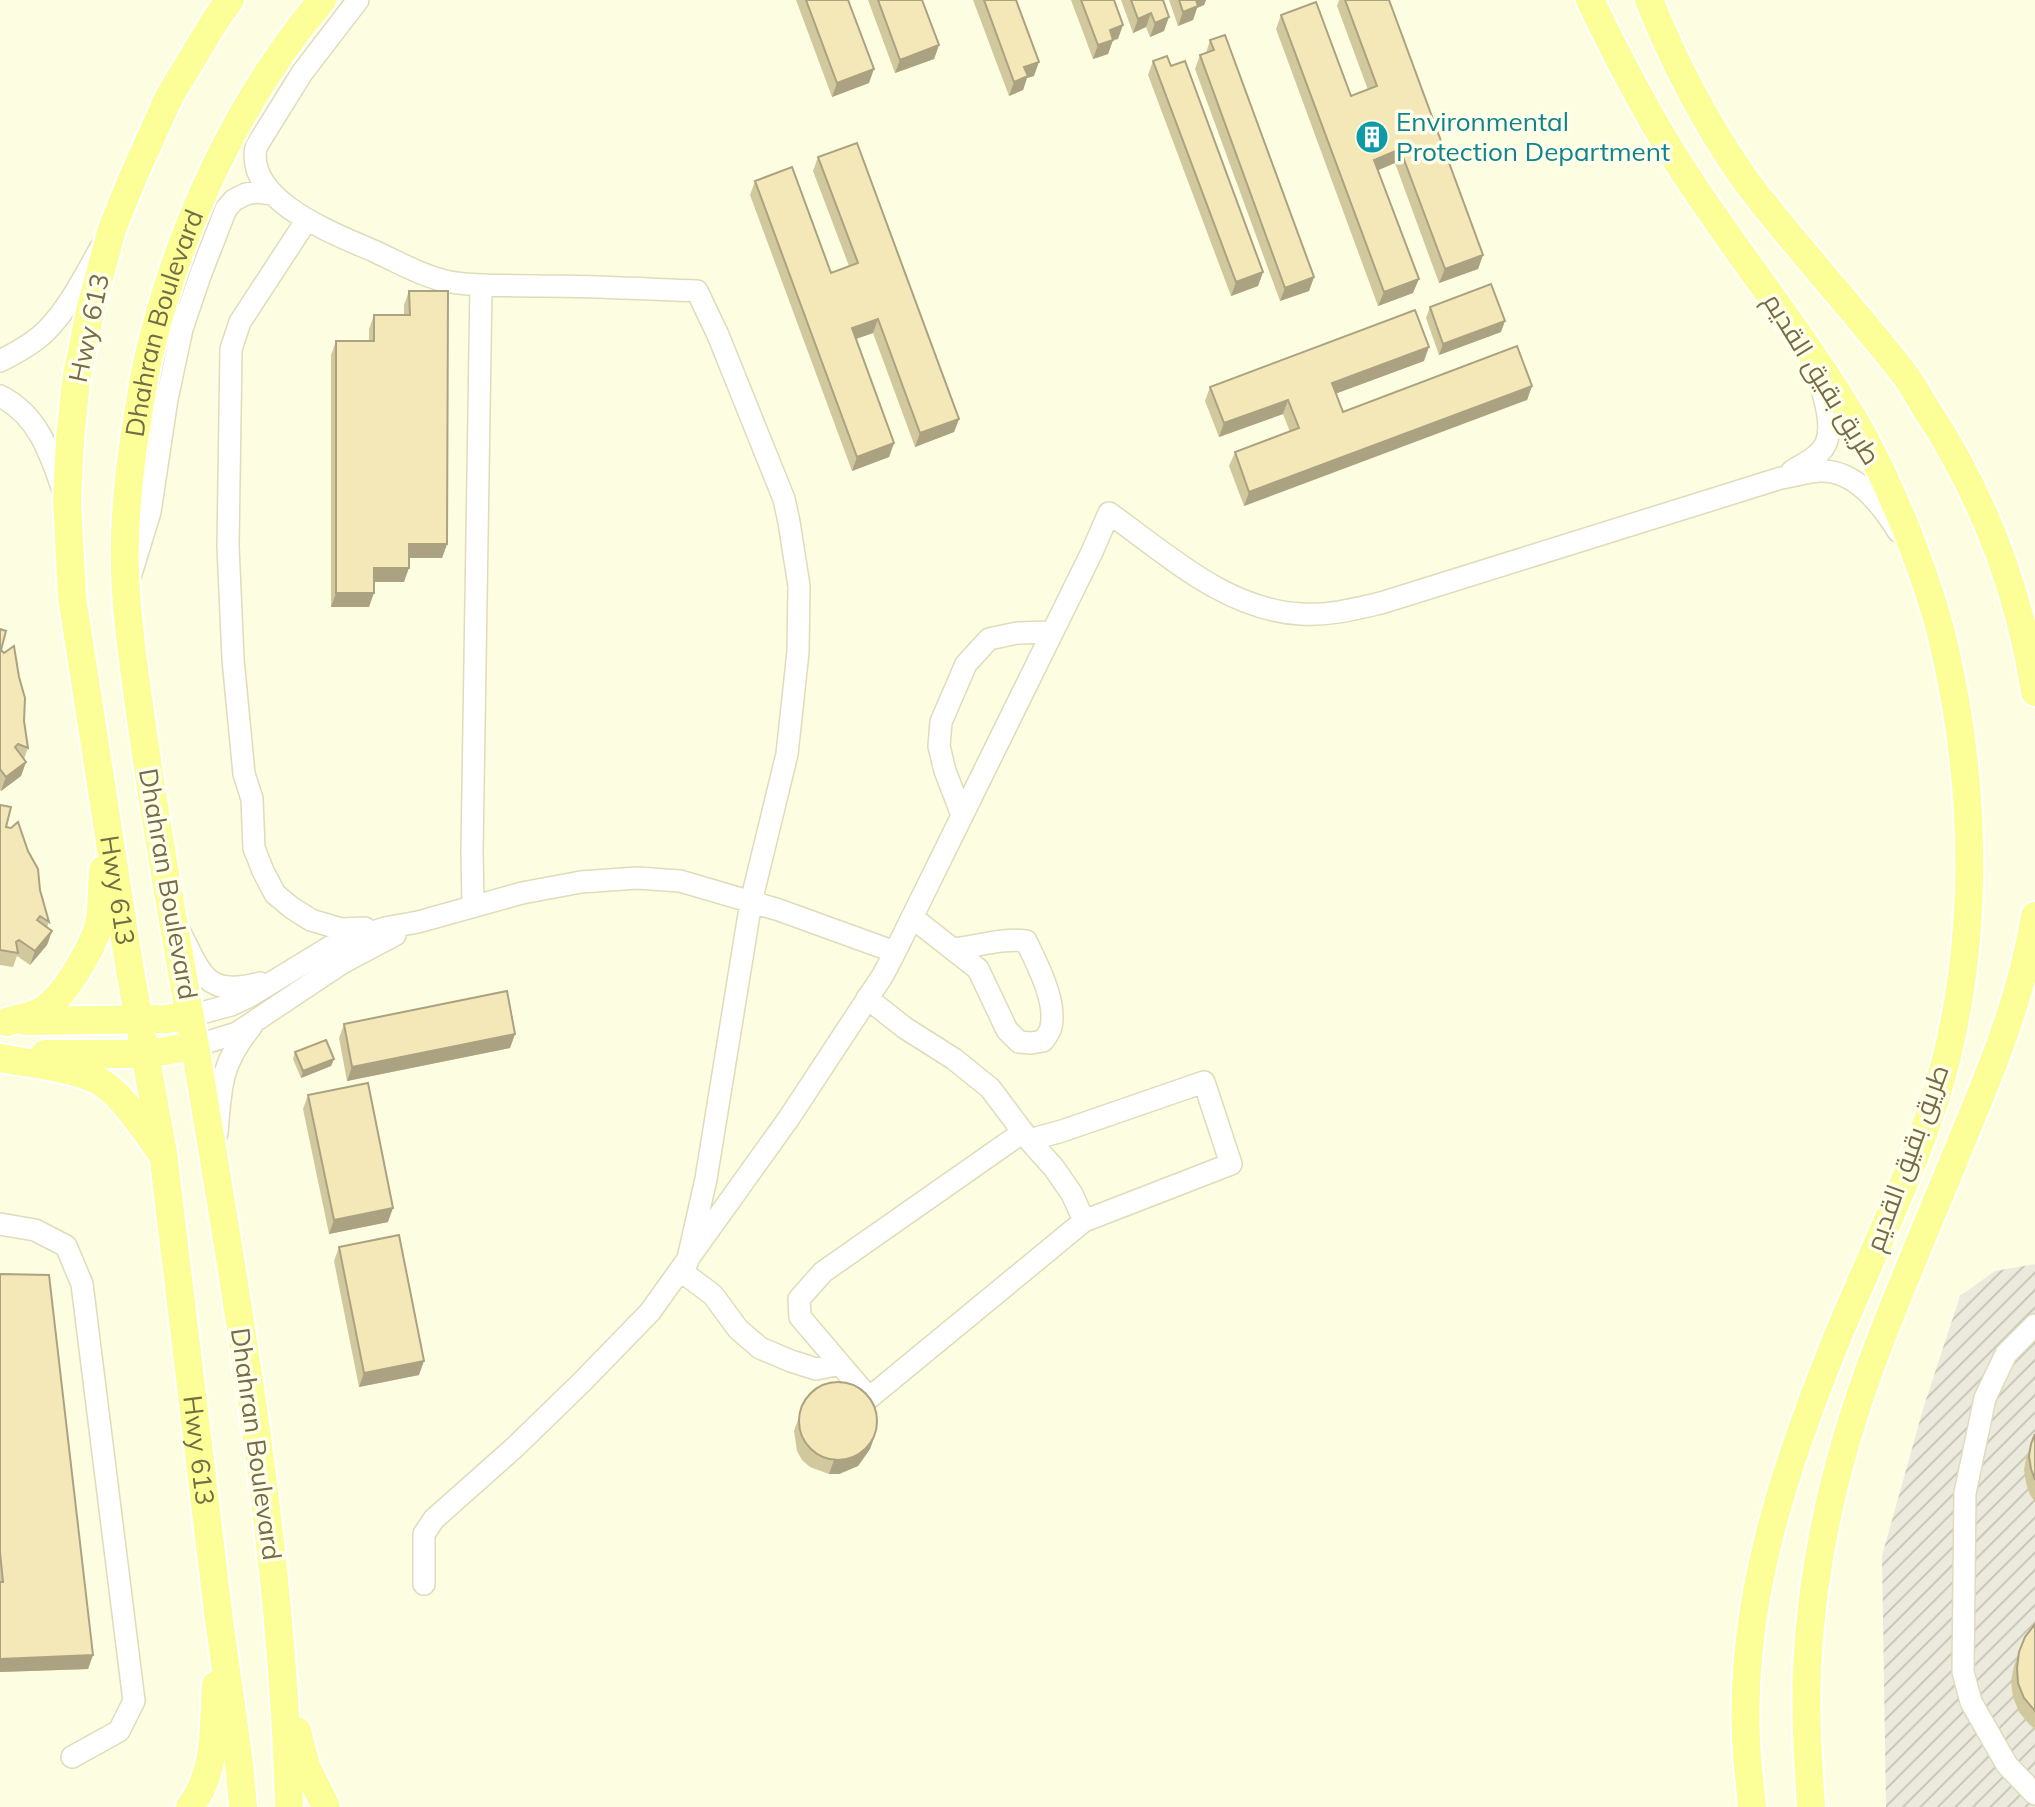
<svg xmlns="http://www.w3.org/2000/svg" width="2035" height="1807" font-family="Mulish,Cairo,sans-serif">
<defs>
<pattern id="industrial-furrows" width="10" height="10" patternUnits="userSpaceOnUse" patternTransform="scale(1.75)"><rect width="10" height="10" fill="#eceadd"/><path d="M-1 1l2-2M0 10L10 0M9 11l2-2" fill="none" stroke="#c4c2b5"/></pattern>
</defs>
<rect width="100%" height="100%" fill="#fdfde2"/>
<path fill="url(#industrial-furrows)" d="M 2035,1264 L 2035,1807 L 1886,1807 L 1882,1556 L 1923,1409 L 1960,1296 L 1995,1271 Z"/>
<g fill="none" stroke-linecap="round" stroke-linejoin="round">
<defs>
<path id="minor" d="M 358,0 L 302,73 L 256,147 C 245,202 338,235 376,252 C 400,263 424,277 450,282 C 481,287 511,285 541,286 C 593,286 645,289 697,291 L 718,335 L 784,499 L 789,522 L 799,586 L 798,652 L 787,754 L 751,902 L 706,1179 L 687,1263
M 306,221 L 240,322 L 231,349 L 228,546 L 233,659 L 244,774 L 252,799 L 254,848 L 263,871 L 275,894 L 292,908 L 311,920 L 341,929 L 365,928
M 0,361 C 16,353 33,344 46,331 C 69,308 84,277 100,249
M 0,396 C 39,415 51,456 64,493
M 1792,471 C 1803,464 1820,457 1826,443 C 1834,425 1823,389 1815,372
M 131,574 L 150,512 L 167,399 L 182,329 L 201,273 L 226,209 L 234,200 L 246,194 L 256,192 L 273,194
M 962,815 L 945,771 L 939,746 L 941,722 L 966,664 L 989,639 L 1017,633 L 1052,632
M 473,906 L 472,851 L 481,286
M 913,918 L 978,969 L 1007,1030 L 1019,1042 L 1031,1043 L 1043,1041 C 1046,1037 1050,1032 1051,1027 C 1057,1001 1037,964 1026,941 C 1003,938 978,946 954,949
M 181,934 C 202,976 207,997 260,983
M 867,998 L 905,1028 L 954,1059 L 990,1088 L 1029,1140 L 1054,1168 L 1072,1194 L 1084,1221
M 190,1016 L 231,1005 L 248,997 L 330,947 L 385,928 L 418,922 L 522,893 L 581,882 L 637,878 L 680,881 L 779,910 L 895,952 L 1091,554 L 1109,513 C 1167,554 1226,610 1301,614 C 1328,616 1355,609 1381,603 L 1781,478 C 1793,476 1806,472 1819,471 C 1855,469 1881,504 1898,531
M 195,1046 L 237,1033 L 342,963 L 395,935
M 1023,1132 L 823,1272 L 799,1299 L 800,1317 L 869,1398 L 1084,1221 L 1231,1164 L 1204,1082 L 1062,1131 L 1029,1140
M 217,1133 C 221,1086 220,1065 251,1027
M 0,1224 L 35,1230 L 66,1246 L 82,1284 L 134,1701 L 119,1731 L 72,1757
M 681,1271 L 713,1295 L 738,1329 L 760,1348 L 791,1361 L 816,1369 L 840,1364
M 2035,1325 L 2006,1354 L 1985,1398 L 1965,1493 L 1963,1672 L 1971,1702 L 2007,1765 L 2035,1794
M 424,1584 L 424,1534 L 434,1519 L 514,1448 L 581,1383 L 650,1312 L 789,1118 L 883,975 L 895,952"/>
<g id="major">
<path id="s1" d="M 230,0 L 216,19 L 169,97 L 133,177 L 112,229 L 90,311 L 76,381 L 70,439 L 67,501 L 72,597 L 129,965 L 163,1153 L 219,1620 L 239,1763 L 243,1807"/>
<path d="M 1590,0 C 1621,65 1654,128 1694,187 C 1747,266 1806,340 1854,420 C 1874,454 1890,490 1905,526 C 1919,562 1933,599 1942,637 C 1978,786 1981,952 1935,1099 C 1908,1183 1868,1262 1835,1343 C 1784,1469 1740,1601 1746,1739 C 1747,1762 1750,1784 1752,1807"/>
<path d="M 1649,0 C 1673,60 1704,120 1741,174 C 1752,191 1767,207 1780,224 C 1820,273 1863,321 1902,371 C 1911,382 1918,395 1925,407 C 1982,493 2019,589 2035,692"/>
<path d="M 25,1021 L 166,1019 L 190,1016"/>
<path d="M 7,1022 C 18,1018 33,1017 43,1010 C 65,996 95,945 100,919 C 102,903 102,886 103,870"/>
<path d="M 45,1054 L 146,1054 L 195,1046"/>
<path d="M 0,1058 C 29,1064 82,1068 105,1085 C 125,1099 146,1132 161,1152"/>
<path d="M 297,1731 L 306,1766 L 326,1807"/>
<path d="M 190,1807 C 217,1772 213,1728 216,1685"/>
<path id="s2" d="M 289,1807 C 283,1564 241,1322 201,1082 C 182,968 160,855 144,740 C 137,691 129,641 126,592 C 122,533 128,473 138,415 C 141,396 144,377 148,359 C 178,230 236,102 322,0"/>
<path d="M 1811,1807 C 1808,1761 1805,1715 1807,1669 C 1812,1558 1839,1447 1879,1344 C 1907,1271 1938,1200 1967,1128 C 1996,1059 2023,990 2035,916"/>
</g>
</defs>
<use href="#minor" stroke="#e0dbba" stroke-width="24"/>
<use href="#major" stroke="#fff" stroke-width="32"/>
<use href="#minor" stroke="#fff" stroke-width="21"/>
<use href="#major" stroke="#fcff97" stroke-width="28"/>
</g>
<path fill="#d2c89e" d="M 796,0 L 848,0 L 869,83 L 832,97 Z
M 868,0 L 922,0 L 939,45 L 934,59 L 895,73 Z
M 973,0 L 1016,0 L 1034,76 L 1027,78 L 1023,90 L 1009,96 Z
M 1071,0 L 1114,0 L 1118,39 L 1113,40 L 1108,54 L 1093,59 Z
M 1121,0 L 1163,0 L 1164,31 L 1150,37 L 1146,27 L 1133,33 Z
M 1169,0 L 1206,0 L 1204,5 L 1197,8 L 1193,20 L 1178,26 Z
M 1339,0 L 1389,0 L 1483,255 L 1478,269 L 1439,283 L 1395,163 L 1378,170 L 1413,293 L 1378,306 L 1276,29 L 1281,15 L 1351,96 L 1368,90 L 1337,6 Z
M 1210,40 L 1314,277 L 1309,291 L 1280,301 L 1195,69 L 1200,55 L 1206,53 Z
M 1153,61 L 1171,66 L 1263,272 L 1258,286 L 1231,296 L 1148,75 Z
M 818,157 L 959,419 L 954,432 L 915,447 L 873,333 L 856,339 L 894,443 L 889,457 L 852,471 L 750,195 L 755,181 L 831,273 L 849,266 L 813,171 Z
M 409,291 L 447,544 L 442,558 L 409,558 L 404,582 L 374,582 L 369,607 L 331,607 L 331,355 L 336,341 L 369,341 L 369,329 L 374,315 L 404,315 L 404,305 Z
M 1430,307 L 1501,332 L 1439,355 L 1426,318 Z
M 1424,361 L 1336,393 L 1343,412 L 1532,386 L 1527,400 L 1244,506 L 1229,466 L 1235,452 L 1290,432 L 1283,414 L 1219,437 L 1205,401 L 1210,387 Z
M 0,629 L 1,650 L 24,721 L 28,748 L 24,759 L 26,762 L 21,776 L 1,791 L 0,790 Z
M 0,805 L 6,827 L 40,890 L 49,922 L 47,927 L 52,931 L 47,945 L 30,965 L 17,956 L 13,967 L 0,965 Z
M 344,1024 L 515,1034 L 510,1048 L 347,1081 L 339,1038 Z
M 295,1052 L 334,1059 L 331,1066 L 301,1078 L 293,1059 Z
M 308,1095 L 388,1222 L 329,1234 L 303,1109 Z
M 339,1247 L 419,1375 L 359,1387 L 334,1261 Z
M 0,1274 L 93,1655 L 88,1669 L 0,1672 Z
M 806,1397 L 875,1435 L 870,1449 L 858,1466 L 839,1474 L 829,1474 L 810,1467 L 802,1460 L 797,1451 L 794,1431 Z
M 2035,1434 L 2035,1502 L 2030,1495 L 2026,1483 L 2024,1470 L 2026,1458 Z
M 2035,1624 L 2035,1729 L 2029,1724 L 2019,1712 L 2013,1697 L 2011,1681 L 2014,1666 L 2019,1652 Z"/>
<path fill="#aba281" d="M 1194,0 L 1206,0 L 1204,5 L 1197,8 L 1193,20 L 1178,26 L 1183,12 Z
M 1151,13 L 1146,27 L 1133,33 L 1138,19 Z
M 1169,17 L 1164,31 L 1150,37 L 1155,23 Z
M 1123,25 L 1118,39 L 1113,40 L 1108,54 L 1093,59 L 1098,45 L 1110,30 Z
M 939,45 L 934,59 L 895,73 L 900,60 Z
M 1039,62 L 1034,76 L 1027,78 L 1023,90 L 1009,96 L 1014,82 L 1024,67 Z
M 874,69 L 869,83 L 832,97 L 837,83 Z
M 1400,149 L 1395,163 L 1369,174 L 1374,160 Z
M 1483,255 L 1478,269 L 1439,283 L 1445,269 Z
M 1263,272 L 1258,286 L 1231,296 L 1236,282 Z
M 1314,277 L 1309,291 L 1280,301 L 1285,288 Z
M 1419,279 L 1413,293 L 1378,306 L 1384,292 Z
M 878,319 L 873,333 L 847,342 L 852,328 Z
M 1505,321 L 1501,332 L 1439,355 L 1443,344 Z
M 1429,347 L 1424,361 L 1327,397 L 1332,383 Z
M 1532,386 L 1527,400 L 1244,506 L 1249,492 Z
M 1288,400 L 1283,414 L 1219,437 L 1224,423 Z
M 959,419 L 954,432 L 915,447 L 920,433 Z
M 894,443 L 889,457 L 852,471 L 857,457 Z
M 409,544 L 447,544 L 442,558 L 404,558 Z
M 374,568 L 409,568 L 404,582 L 369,582 Z
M 336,593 L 374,593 L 369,607 L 331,607 Z
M 26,762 L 21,776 L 1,791 L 6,777 Z
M 52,931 L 47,945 L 30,965 L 35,951 Z
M 515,1034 L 510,1048 L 347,1081 L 352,1067 Z
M 334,1059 L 331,1066 L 301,1078 L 303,1071 Z
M 393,1208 L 388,1222 L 329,1234 L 334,1220 Z
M 424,1361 L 419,1375 L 359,1387 L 364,1373 Z
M 875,1435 L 870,1449 L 858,1466 L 839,1474 L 829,1474 L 834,1460 Z
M 93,1655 L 88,1669 L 0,1672 L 0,1659 Z"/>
<path fill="#f4e8b8" stroke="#aba281" stroke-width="2" d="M 806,0 L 848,0 L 874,69 L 837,83 Z
M 878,0 L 922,0 L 939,45 L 900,60 Z
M 984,0 L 1016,0 L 1039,62 L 1024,67 L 1028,76 L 1014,82 Z
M 1081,0 L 1114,0 L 1123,25 L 1110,30 L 1113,40 L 1098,45 Z
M 1131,0 L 1163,0 L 1169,17 L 1155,23 L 1151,13 L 1138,19 Z
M 1179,0 L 1196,0 L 1198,6 L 1183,12 Z
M 1345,0 L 1389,0 L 1483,255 L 1445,269 L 1400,149 L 1374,160 L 1419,279 L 1384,292 L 1281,15 L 1316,2 L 1351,96 L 1377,86 Z
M 1225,35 L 1314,277 L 1285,288 L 1200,55 L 1214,50 L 1210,40 Z
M 1167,56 L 1171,66 L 1185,61 L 1263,272 L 1236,282 L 1153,61 Z
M 857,143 L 959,419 L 920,433 L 878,319 L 852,328 L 894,443 L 857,457 L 755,181 L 792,167 L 831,273 L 858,263 L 818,157 Z
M 1491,284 L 1505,321 L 1443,344 L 1430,307 Z
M 409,291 L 448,291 L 447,544 L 409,544 L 409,568 L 374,568 L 374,593 L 336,593 L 336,341 L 374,341 L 374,315 L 410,315 Z
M 1415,310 L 1429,347 L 1332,383 L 1343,412 L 1517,346 L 1532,386 L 1249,492 L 1235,452 L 1299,428 L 1288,400 L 1224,423 L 1210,387 Z
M 0,629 L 6,631 L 1,650 L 4,653 L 14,646 L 19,677 L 25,698 L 24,721 L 28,748 L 18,744 L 15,747 L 26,762 L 6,777 L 0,769 Z
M 0,805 L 11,807 L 6,827 L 11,828 L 18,822 L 28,851 L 38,869 L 40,890 L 49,922 L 40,916 L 37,920 L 52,931 L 35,951 L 19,940 L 16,942 L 18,953 L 0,950 Z
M 507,991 L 515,1034 L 352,1067 L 344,1024 Z
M 326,1040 L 334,1059 L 303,1071 L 295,1052 Z
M 368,1083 L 393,1208 L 334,1220 L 308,1095 Z
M 399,1235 L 424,1361 L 364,1373 L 339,1247 Z
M 0,1274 L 49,1275 L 93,1655 L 0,1659 L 0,1582 L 3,1582 L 0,1552 Z
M799 1421a39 39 0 1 1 78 0a39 39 0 1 1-78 0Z
M 2035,1434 L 2035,1480 L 2031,1469 L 2029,1456 L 2031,1444 Z
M 2035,1624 L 2035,1711 L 2024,1698 L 2018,1683 L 2017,1668 L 2019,1652 L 2025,1637 Z"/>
<defs>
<symbol id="building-disc" viewBox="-11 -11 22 22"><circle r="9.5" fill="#0f9aa8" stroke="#ffffe9"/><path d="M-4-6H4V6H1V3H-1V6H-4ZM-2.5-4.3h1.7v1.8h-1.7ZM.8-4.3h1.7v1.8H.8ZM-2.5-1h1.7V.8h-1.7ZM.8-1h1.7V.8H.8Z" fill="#fff"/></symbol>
</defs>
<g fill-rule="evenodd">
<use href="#building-disc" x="1353" y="118" width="38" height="38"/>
</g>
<g text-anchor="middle" stroke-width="7" stroke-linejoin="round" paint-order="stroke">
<g font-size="26" fill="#0d838f" stroke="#ffffe9" text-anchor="start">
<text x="1396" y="131">Environmental<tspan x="1396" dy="30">Protection Department</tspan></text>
</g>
<g font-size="26" fill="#766b47" stroke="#ffffe9">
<text dy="9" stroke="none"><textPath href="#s2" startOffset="1500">Dhahran Boulevard</textPath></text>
<text transform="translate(89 328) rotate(-78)" y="9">Hwy 613</text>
<text transform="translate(1822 379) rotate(58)" y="9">طريق بقيق القديم</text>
<text transform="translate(168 884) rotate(80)" y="9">Dhahran Boulevard</text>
<text dy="9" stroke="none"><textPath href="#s1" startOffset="928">Hwy 613</textPath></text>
<text transform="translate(1907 1158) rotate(-70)" y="9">طريق بقيق القديم</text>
<text transform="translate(256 1444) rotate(82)" y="9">Dhahran Boulevard</text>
<text dy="9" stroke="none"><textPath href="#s1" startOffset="1494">Hwy 613</textPath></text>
</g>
</g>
</svg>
